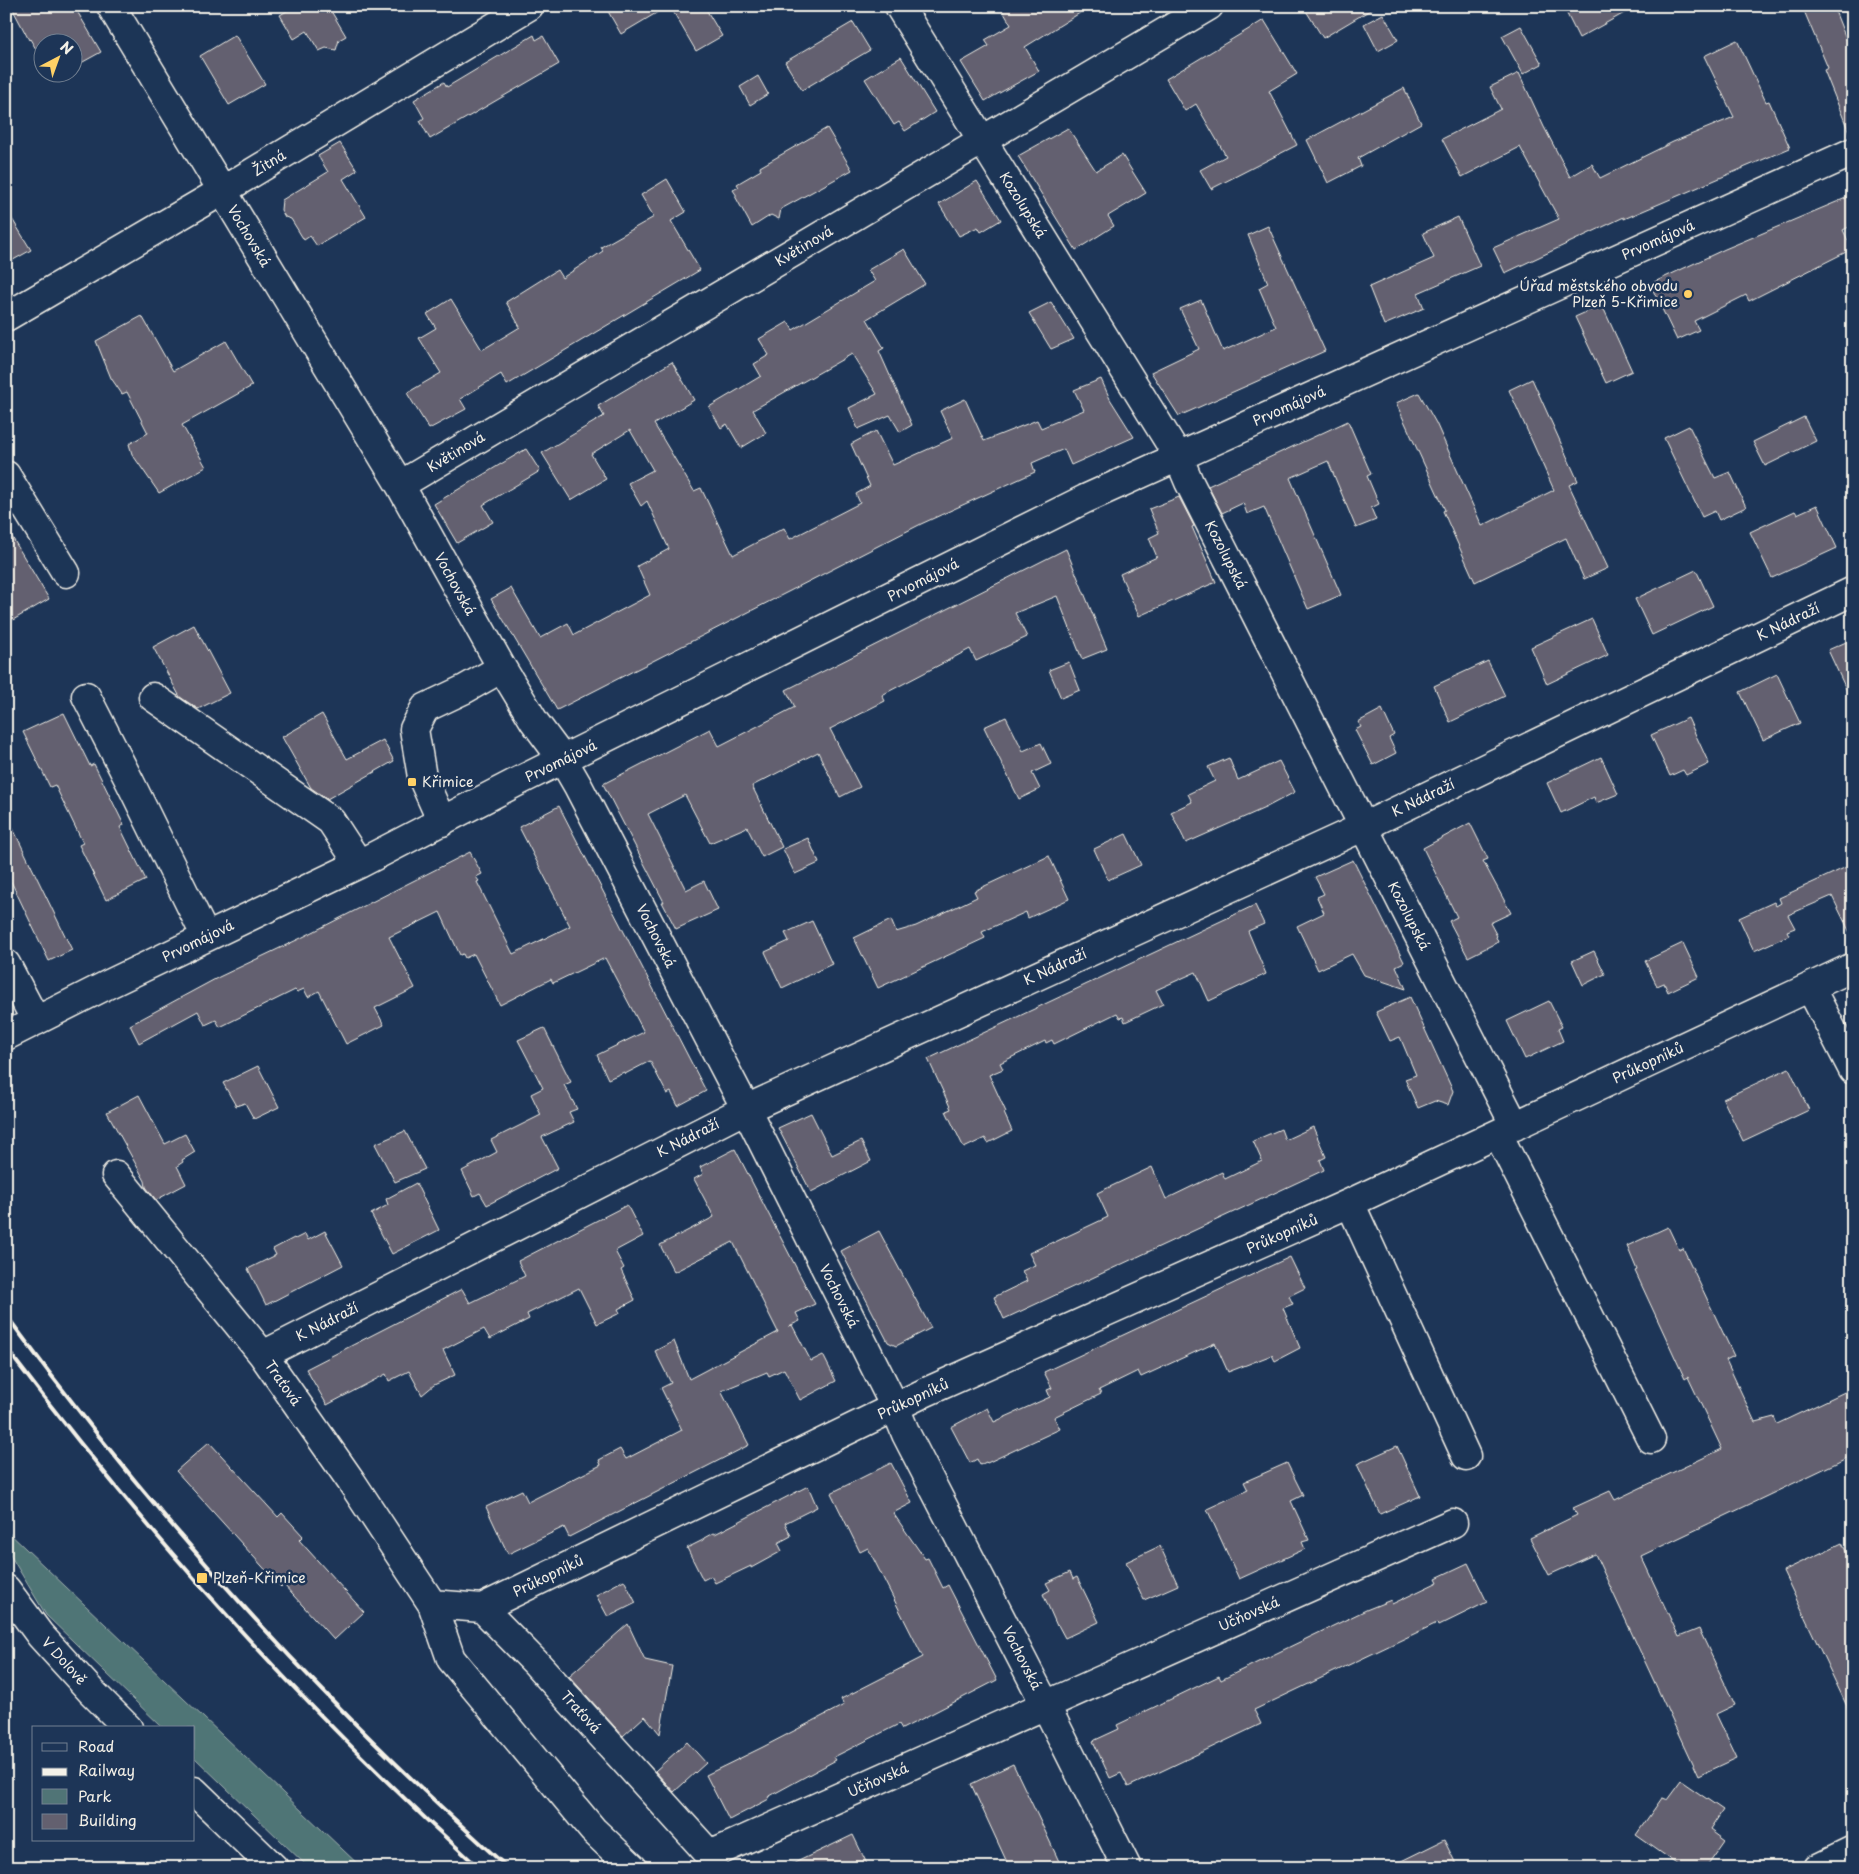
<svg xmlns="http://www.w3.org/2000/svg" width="1859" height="1874" font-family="'Playpen Sans',sans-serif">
<rect width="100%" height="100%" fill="#1d3557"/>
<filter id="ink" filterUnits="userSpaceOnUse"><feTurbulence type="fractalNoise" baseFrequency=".02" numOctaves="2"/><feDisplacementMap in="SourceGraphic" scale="10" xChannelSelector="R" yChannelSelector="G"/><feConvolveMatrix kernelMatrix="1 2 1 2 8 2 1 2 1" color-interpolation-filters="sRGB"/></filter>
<g filter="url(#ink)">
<path fill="#507476" stroke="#a2b2af" d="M 6,1530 L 362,1868 L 309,1868 L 194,1757 L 194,1728 L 163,1728 L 46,1615 L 6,1548 Z"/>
<path fill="#63606f" stroke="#f4f1e8" d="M 11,6 L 74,6 L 101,52 L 72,68 L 72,42 L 42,42 L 42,59 L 30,39 L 29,40 Z
M 295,6 L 328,6 L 346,36 L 339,40 L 336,50 L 326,48 L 319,51 L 307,31 L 294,39 L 280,15 Z
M 605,6 L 668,6 L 621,34 Z
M 670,6 L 704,6 L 722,36 L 696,51 Z
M 1000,6 L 1091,6 L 1025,47 L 1039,71 L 985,101 L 961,62 L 989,46 L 985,40 L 1011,25 Z
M 1303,6 L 1377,6 L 1323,38 Z
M 1563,6 L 1637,6 L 1579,38 Z
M 1802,6 L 1833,6 L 1853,56 L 1853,137 L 1851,137 L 1824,70 L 1828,68 Z
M 1383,14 L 1398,40 L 1378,51 L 1364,24 Z
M 1264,20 L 1297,74 L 1269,91 L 1297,145 L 1211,189 L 1200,170 L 1226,156 L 1196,104 L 1185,111 L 1166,79 Z
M 853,22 L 870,50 L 802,90 L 785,62 Z
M 1521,26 L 1542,64 L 1523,74 L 1502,36 Z
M 235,35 L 265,84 L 229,105 L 200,56 Z
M 534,35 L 536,40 L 543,36 L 559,64 L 430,139 L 420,121 L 424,118 L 414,100 L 444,82 L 447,87 Z
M 1737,40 L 1766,102 L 1769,101 L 1790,148 L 1624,219 L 1624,217 L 1505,273 L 1493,248 L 1559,219 L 1520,147 L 1462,177 L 1442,139 L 1501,109 L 1490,87 L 1519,73 L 1544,127 L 1570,177 L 1592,164 L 1600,178 L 1673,142 L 1734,117 L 1704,56 Z
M 901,57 L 935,112 L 905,131 L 899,122 L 894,125 L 865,79 Z
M 758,76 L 768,94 L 750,105 L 740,87 Z
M 1404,88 L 1421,123 L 1358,158 L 1361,166 L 1328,183 L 1307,140 Z
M 827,128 L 852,170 L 781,209 L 779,219 L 771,215 L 752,227 L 735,196 L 737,196 L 733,190 L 739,187 L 737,184 L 761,170 L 760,167 Z
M 1068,128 L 1096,171 L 1122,155 L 1146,193 L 1108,216 L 1114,226 L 1076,250 L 1018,156 Z
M 340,143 L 357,170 L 343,179 L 366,217 L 317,246 L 310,236 L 304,240 L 291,219 L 285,217 L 281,210 L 282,200 L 328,172 L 318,156 Z
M 667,179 L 686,212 L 671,221 L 700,270 L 507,385 L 501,374 L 460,399 L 466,409 L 429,429 L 407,393 L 441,373 L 419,338 L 436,328 L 427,314 L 451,299 L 482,350 L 520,327 L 506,302 L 557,270 L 562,278 L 603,251 L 601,247 L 654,217 L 641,195 Z
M 977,181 L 1001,220 L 981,232 L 978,227 L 959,236 L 939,204 Z
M 1853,195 L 1853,225 L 1843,230 L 1852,249 L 1749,301 L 1746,295 L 1694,321 L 1699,330 L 1677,340 L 1650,284 L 1725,249 Z
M 6,209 L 31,250 L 6,264 Z
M 1458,217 L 1480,266 L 1418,293 L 1424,308 L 1384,325 L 1369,287 L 1434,258 L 1423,233 Z
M 1268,226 L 1325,351 L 1179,416 L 1151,372 L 1199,349 L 1180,309 L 1201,300 L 1223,351 L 1276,327 L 1259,288 L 1268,283 L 1248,235 Z
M 904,249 L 925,284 L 867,319 L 884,348 L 879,351 L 912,425 L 900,432 L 890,415 L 858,429 L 849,408 L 877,394 L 852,354 L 753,410 L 766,433 L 741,448 L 727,424 L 721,428 L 709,407 L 761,376 L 754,364 L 769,355 L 759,339 L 788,322 L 793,330 L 875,281 L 868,270 Z
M 1051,302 L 1074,339 L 1051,349 L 1029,313 Z
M 1602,305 L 1632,371 L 1606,383 L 1575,317 Z
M 142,316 L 173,371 L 226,341 L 252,386 L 182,425 L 206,467 L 159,493 L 132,454 L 129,444 L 148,433 L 127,392 L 122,394 L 111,378 L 96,341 Z
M 672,362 L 694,400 L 654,424 L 694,491 L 701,488 L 733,555 L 784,528 L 790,539 L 860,503 L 856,494 L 870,486 L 851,444 L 876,431 L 893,465 L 953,438 L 940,411 L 965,399 L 984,441 L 1037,420 L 1041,428 L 1084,410 L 1074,390 L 1101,379 L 1110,399 L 1134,437 L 1071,465 L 1064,449 L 1032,463 L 1035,472 L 921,524 L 557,710 L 491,599 L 511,588 L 540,638 L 568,623 L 574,635 L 650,595 L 637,566 L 669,549 L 647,501 L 641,506 L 628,483 L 653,470 L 630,430 L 591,454 L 606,479 L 571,500 L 542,453 L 604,416 L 598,406 Z
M 1532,379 L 1578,481 L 1569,485 L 1608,568 L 1584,579 L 1566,538 L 1475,582 L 1443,511 L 1445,510 L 1396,403 L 1419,393 L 1436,423 L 1482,526 L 1554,490 L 1509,390 Z
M 1804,417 L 1816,441 L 1765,466 L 1753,442 Z
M 1348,421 L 1371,474 L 1367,476 L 1379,504 L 1371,508 L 1376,520 L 1356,528 L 1328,461 L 1290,478 L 1341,595 L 1308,609 L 1264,507 L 1247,514 L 1243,503 L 1222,513 L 1208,486 Z
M 1689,426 L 1715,478 L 1730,472 L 1746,507 L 1719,520 L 1715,511 L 1702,517 L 1664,438 Z
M 526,449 L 540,471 L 483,505 L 493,522 L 457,543 L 434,504 Z
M 1179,497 L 1194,526 L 1192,527 L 1216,582 L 1139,616 L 1120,574 L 1157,557 L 1149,538 L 1159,533 L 1149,509 Z
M 1817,505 L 1837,548 L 1772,578 L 1750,532 L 1795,511 L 1797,514 Z
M 6,527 L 49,599 L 6,624 Z
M 1066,549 L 1107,649 L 1082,659 L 1057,596 L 1015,613 L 1027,637 L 976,661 L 970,649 L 882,695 L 885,701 L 830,729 L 860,787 L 840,797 L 818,752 L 752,786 L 782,847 L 762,857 L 747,827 L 710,843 L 685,795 L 648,814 L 686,890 L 704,881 L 718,910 L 676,929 L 662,902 L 664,902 L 603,784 L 710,729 L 719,746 L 795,707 L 786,690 Z
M 1696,570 L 1713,606 L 1652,635 L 1635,599 Z
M 1592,619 L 1608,655 L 1547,684 L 1531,647 Z
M 194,625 L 230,693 L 198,709 L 180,697 L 153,647 Z
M 1853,639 L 1853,704 L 1828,650 Z
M 1488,661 L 1505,696 L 1450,722 L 1434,686 Z
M 1069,662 L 1080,690 L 1061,698 L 1049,670 Z
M 1777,674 L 1800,723 L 1763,740 L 1740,692 Z
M 1382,709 L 1394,735 L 1389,738 L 1396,753 L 1373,765 L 1355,730 L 1361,727 L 1358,722 Z
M 64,713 L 90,766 L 94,764 L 124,825 L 120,827 L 146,880 L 106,900 L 79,845 L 83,843 L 55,785 L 50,787 L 23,732 Z
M 322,714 L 347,759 L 383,740 L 394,761 L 327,799 L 311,788 L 282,737 Z
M 1006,717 L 1023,751 L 1041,743 L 1051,764 L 1032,773 L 1040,789 L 1019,799 L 984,727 Z
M 1688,718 L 1709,764 L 1686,775 L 1683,770 L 1670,776 L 1651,735 Z
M 1601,757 L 1618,794 L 1596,803 L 1594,797 L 1561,813 L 1547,783 Z
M 1229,758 L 1238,780 L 1279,761 L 1295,792 L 1265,808 L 1186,843 L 1171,812 L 1192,802 L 1188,794 L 1215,781 L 1208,767 Z
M 559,806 L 706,1091 L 678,1106 L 671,1092 L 667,1094 L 650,1061 L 625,1074 L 624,1072 L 608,1079 L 597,1055 L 644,1032 L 605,958 L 553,983 L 551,979 L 500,1005 L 474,954 L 465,958 L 463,954 L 460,955 L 440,912 L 389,937 L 415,988 L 375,1008 L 384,1025 L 346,1044 L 319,991 L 308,997 L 304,989 L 297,992 L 295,990 L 220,1027 L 216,1020 L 205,1025 L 198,1011 L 139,1043 L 130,1025 L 219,977 L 301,938 L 470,852 L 482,874 L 476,877 L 479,881 L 477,882 L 513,954 L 570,926 L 519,827 Z
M 6,814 L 72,950 L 49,961 L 6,871 Z
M 1470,823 L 1488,859 L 1483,861 L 1511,913 L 1490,923 L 1497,936 L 1496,937 L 1498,942 L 1468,957 L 1449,921 L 1457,917 L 1423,848 Z
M 1126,834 L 1141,865 L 1108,880 L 1094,849 Z
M 808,838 L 819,863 L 795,874 L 783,849 Z
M 1049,856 L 1069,899 L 1028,918 L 1026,912 L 982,932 L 985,938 L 878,988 L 854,938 L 891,920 L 896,932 L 916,926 L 977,897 L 974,891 Z
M 1353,860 L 1404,962 L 1396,966 L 1406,989 L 1364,975 L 1352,954 L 1318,970 L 1297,926 L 1324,913 L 1317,897 L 1324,894 L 1315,877 Z
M 1853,864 L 1853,939 L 1832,896 L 1788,915 L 1795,928 L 1787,931 L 1789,935 L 1754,951 L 1739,918 L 1774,902 L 1776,906 L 1781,903 L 1779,898 Z
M 1255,905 L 1264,924 L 1248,931 L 1266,974 L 1209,1001 L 1196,972 L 1156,990 L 1163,1004 L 1125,1022 L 1123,1017 L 1120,1018 L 1117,1013 L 1054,1044 L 1052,1040 L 1046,1043 L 1045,1041 L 1000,1063 L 1003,1069 L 989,1075 L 1006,1112 L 1004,1113 L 1012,1131 L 988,1143 L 985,1138 L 964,1148 L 946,1111 L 951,1109 L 928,1059 Z
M 812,921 L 832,964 L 782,988 L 765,952 L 789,941 L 785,933 Z
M 1683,943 L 1699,977 L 1668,992 L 1664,983 L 1657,986 L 1645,961 Z
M 1594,951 L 1605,974 L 1583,985 L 1572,961 Z
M 1410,997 L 1453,1091 L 1448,1105 L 1435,1101 L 1418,1108 L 1405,1079 L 1416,1075 L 1400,1037 L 1390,1041 L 1376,1012 Z
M 1549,1001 L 1562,1027 L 1558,1029 L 1563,1041 L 1525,1059 L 1507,1021 Z
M 544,1028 L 571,1082 L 564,1085 L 577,1109 L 569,1112 L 574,1122 L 542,1137 L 558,1168 L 487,1205 L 480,1193 L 474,1196 L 462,1171 L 497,1152 L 491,1140 L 541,1115 L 531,1094 L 543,1088 L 518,1040 Z
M 258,1066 L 279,1107 L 254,1119 L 245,1103 L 236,1106 L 223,1083 Z
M 1789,1068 L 1809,1110 L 1743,1141 L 1723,1099 Z
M 139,1095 L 165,1144 L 185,1134 L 195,1152 L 182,1160 L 183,1162 L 177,1166 L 186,1184 L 156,1200 L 146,1187 L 145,1181 L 107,1112 Z
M 811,1113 L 832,1155 L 861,1141 L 871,1161 L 811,1192 L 778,1128 Z
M 1313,1127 L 1326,1157 L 1320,1160 L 1324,1170 L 1004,1319 L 994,1297 L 1027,1281 L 1022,1271 L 1035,1265 L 1029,1253 L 1053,1242 L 1053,1243 L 1108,1217 L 1097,1193 L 1152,1167 L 1166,1199 L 1222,1172 L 1225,1179 L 1262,1161 L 1253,1141 L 1281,1129 L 1285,1140 Z
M 405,1131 L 425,1169 L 395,1182 L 375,1144 Z
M 735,1149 L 815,1304 L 796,1313 L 800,1321 L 789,1326 L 792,1325 L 811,1361 L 823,1355 L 836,1381 L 800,1400 L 784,1369 L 769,1376 L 767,1372 L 721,1391 L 749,1445 L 569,1537 L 564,1527 L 508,1554 L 486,1507 L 522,1490 L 528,1502 L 601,1465 L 599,1460 L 620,1449 L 626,1459 L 682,1430 L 661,1388 L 671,1383 L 655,1351 L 674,1341 L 689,1379 L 778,1332 L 733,1242 L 674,1272 L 660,1245 L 714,1217 L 694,1179 L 703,1174 L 700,1167 Z
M 416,1183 L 439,1230 L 392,1254 L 371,1214 L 388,1205 L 386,1199 Z
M 627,1205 L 643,1236 L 615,1251 L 624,1268 L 621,1270 L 635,1300 L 618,1309 L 620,1313 L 597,1324 L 579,1288 L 527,1314 L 529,1319 L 490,1339 L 484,1329 L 443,1350 L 455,1375 L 434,1385 L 422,1395 L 409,1371 L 389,1381 L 386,1374 L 327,1405 L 306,1369 L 462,1289 L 470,1303 L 525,1276 L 518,1261 Z
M 1668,1227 L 1679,1250 L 1683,1248 L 1734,1356 L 1726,1360 L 1755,1422 L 1774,1417 L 1777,1424 L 1853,1388 L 1853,1455 L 1641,1556 L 1679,1637 L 1699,1629 L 1735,1705 L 1716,1714 L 1737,1758 L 1698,1776 L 1595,1554 L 1549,1575 L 1530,1538 L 1577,1515 L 1573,1508 L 1610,1491 L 1615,1500 L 1722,1449 L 1688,1377 L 1685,1379 L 1635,1271 L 1637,1270 L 1627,1246 Z
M 325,1231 L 343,1265 L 266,1305 L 248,1269 L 276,1255 L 273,1249 L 294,1238 L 295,1239 L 305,1234 L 308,1240 Z
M 879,1231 L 931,1328 L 896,1346 L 888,1342 L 841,1251 Z
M 1290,1257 L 1305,1288 L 1289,1296 L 1293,1304 L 1283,1308 L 1300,1348 L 1275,1361 L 1272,1355 L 1228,1372 L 1215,1343 L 1141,1377 L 1138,1371 L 1099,1390 L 1101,1394 L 1054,1417 L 1060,1429 L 987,1463 L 986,1462 L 980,1465 L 977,1459 L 970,1463 L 951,1427 L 987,1408 L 994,1422 L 1050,1397 L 1047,1390 L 1052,1388 L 1044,1372 Z
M 209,1442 L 278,1517 L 282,1513 L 303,1536 L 299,1540 L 364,1612 L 334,1640 L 283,1584 L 281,1587 L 176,1471 Z
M 1397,1446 L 1420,1496 L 1380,1514 L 1357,1464 Z
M 891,1463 L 912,1503 L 893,1513 L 925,1559 L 928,1558 L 943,1588 L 948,1585 L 997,1680 L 902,1729 L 899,1724 L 834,1757 L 836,1760 L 768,1797 L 769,1799 L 729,1820 L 706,1775 L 763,1747 L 844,1705 L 841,1699 L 923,1657 L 868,1548 L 860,1552 L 831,1493 Z
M 1287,1463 L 1303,1495 L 1291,1501 L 1309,1540 L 1302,1542 L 1305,1549 L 1239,1579 L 1207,1509 L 1248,1490 L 1244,1482 Z
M 808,1486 L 817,1507 L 785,1523 L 791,1536 L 778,1543 L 782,1551 L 751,1568 L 751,1566 L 715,1583 L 711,1576 L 703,1580 L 687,1548 L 703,1540 L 704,1538 L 713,1533 L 715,1534 Z
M 1842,1543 L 1853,1566 L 1853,1719 L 1783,1571 Z
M 1160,1546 L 1178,1585 L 1144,1600 L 1126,1562 Z
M 1468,1563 L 1487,1602 L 1438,1626 L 1437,1623 L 1254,1710 L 1261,1724 L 1128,1787 L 1121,1773 L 1110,1778 L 1093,1741 L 1119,1729 L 1117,1725 L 1219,1676 L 1221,1680 L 1366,1610 L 1391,1600 L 1392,1604 L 1438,1582 L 1436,1578 Z
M 1070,1572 L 1073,1579 L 1077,1577 L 1099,1622 L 1065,1638 L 1058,1625 L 1057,1626 L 1043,1594 L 1050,1590 L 1046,1583 Z
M 624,1580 L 636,1603 L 608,1617 L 596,1595 Z
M 628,1624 L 645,1660 L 672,1666 L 660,1734 L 645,1716 L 623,1736 L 569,1676 Z
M 687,1742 L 706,1763 L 674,1792 L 655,1771 Z
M 1013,1764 L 1045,1831 L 1062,1868 L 1010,1868 L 1005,1858 L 971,1784 Z
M 1681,1781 L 1723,1810 L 1710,1830 L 1725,1841 L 1706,1868 L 1683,1868 L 1636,1835 L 1662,1798 L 1667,1800 Z
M 853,1835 L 869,1868 L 784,1868 Z
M 1444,1840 L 1458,1868 L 1387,1868 Z"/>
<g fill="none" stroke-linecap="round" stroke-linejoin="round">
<defs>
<path id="minor" d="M 111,6 L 400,485 L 502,668 L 534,721 L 563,760 L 578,786 L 746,1109 L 895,1407 L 906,1434 L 1045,1704 L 1127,1868
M 899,6 L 1178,456 L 1189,482 L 1515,1126
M 6,317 L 222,191 L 529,6
M 6,475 L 66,573
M 400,485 L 1209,6
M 86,696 L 130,782 L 206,937
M 153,697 L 331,821 L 359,864
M 442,822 L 422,777 L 414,729 L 425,708 L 465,689 L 502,668
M 6,964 L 36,1021
M 1810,987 L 1853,1070
M 6,1036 L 109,984 L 359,864 L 517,782 L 1085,499 L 1853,152
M 1498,1134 L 1651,1439
M 116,1175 L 263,1355 L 351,1481 L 432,1604
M 1350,1203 L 1466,1456
M 263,1355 L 746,1109 L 1365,826 L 1853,591
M 6,1589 L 40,1635 L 91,1691 L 128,1728
M 482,1608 L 926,1392 L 1350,1203 L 1853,967
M 194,1791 L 274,1868
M 633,1868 L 593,1830 L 451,1659 L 432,1604 L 482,1608 L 537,1664 L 710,1855 L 1453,1523
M 1818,1868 L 1853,1851"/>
</defs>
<use href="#minor" stroke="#f4f1e8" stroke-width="31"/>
<use href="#minor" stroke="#1d3557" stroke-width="28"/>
<path stroke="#f4f1e8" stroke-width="4" d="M 6,1315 C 106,1451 215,1581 333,1701 C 389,1759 448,1814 508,1868
M 6,1348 C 148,1535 304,1710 479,1868"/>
</g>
</g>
<g fill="#ffd166" stroke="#1d3557" stroke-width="2">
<circle cx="1688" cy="294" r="5"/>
<rect x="407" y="777" width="10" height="10" rx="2.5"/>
<rect x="196" y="1572" width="12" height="12" rx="2.5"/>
</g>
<g text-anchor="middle" stroke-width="5" stroke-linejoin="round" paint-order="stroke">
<g font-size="14" fill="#f4f1e8" stroke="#1d3557">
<text transform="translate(269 163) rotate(-31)" y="5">Žitná</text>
<text transform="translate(1023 205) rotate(58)" y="5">Kozolupská</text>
<text transform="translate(249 236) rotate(59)" y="5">Vochovská</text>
<text transform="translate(1658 240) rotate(-24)" y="5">Prvomájová</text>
<text transform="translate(804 246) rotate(-31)" y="5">Květinová</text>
<text transform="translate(1289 406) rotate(-24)" y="5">Prvomájová</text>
<text transform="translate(456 452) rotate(-31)" y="5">Květinová</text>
<text transform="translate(1226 555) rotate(63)" y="5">Kozolupská</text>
<text transform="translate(923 580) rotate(-27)" y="5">Prvomájová</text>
<text transform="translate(455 584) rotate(61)" y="5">Vochovská</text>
<text transform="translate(1788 622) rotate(-26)" y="5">K Nádraží</text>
<text transform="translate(561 761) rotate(-26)" y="5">Prvomájová</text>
<text transform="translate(1423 798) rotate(-26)" y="5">K Nádraží</text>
<text transform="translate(1409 916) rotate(63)" y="5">Kozolupská</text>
<text transform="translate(656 936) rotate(63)" y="5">Vochovská</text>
<text transform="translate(198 941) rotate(-26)" y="5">Prvomájová</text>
<text transform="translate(1055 967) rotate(-25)" y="5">K Nádraží</text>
<text transform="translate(1648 1063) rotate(-25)" y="5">Průkopníků</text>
<text transform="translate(688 1138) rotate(-27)" y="5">K Nádraží</text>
<text transform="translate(1282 1234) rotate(-24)" y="5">Průkopníků</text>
<text transform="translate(839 1296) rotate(63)" y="5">Vochovská</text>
<text transform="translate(327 1322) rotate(-27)" y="5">K Nádraží</text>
<text transform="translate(283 1383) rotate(55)" y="5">Traťová</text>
<text transform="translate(913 1399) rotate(-25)" y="5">Průkopníků</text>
<text transform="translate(548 1576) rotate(-26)" y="5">Průkopníků</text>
<text transform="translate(1249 1614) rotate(-24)" y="5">Učňovská</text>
<text transform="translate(1022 1658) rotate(63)" y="5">Vochovská</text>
<text transform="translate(64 1661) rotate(48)" y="5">V Dolově</text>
<text transform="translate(581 1712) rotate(48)" y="5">Traťová</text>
<text transform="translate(878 1780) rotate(-24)" y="5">Učňovská</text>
</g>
<g font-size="14" fill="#f4f1e8" stroke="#1d3557" text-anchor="start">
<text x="1678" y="291" text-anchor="end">Úřad městského obvodu<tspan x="1678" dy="16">Plzeň 5-Křimice</tspan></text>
<text x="422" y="787">Křimice</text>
<text x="213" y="1583">Plzeň-Křimice</text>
</g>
</g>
<rect width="1859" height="1874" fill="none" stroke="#1d3557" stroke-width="25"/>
<rect x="12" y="12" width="1834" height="1849" fill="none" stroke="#f4f1e8" stroke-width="2" filter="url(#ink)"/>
<rect x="32" y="1726" width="162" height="115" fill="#1d3557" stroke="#738091"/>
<rect x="42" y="1743" width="25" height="8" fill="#1d3557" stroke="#738091"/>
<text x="78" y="1752" font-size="15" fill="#f4f1e8">Road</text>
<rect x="42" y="1768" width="25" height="8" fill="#f4f1e8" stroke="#738091"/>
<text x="78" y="1776" font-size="15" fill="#f4f1e8">Railway</text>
<rect x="42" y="1789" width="25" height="15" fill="#507476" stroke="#738091"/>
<text x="78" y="1802" font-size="15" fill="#f4f1e8">Park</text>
<rect x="42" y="1814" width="25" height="15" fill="#63606f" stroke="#738091"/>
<text x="78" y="1826" font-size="15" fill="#f4f1e8">Building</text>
<g transform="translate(58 58) rotate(41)"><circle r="24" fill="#1d3557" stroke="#738091"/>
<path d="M0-4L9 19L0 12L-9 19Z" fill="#ffd166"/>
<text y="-8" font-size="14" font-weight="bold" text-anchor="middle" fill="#f4f1e8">N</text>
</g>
</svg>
